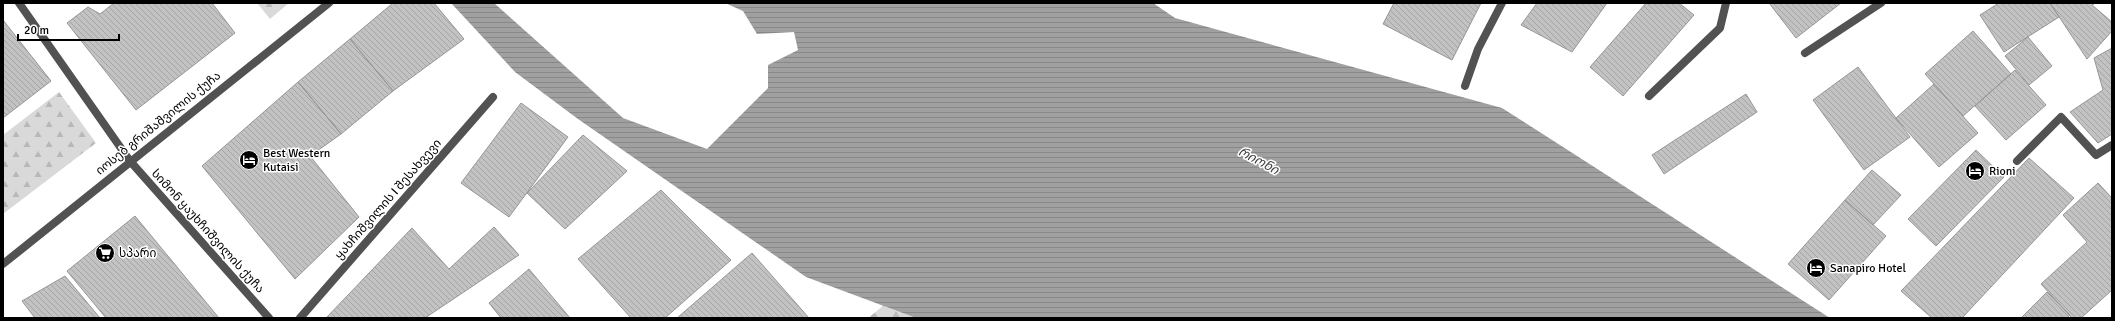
<svg xmlns="http://www.w3.org/2000/svg" width="2115" height="321" font-family="Signika,'Noto Sans Georgian',sans-serif">
<defs>
<pattern id="forest-firs" width="22" height="20" patternUnits="userSpaceOnUse"><rect width="22" height="20" fill="#d9d9d9"/><path d="M5 1l3.5 6h-7zM16 11l3.5 6h-7z" fill="#b8b8b8"/></pattern>
<pattern id="water-rules" width="6" height="5" patternUnits="userSpaceOnUse"><rect width="6" height="5" fill="#a0a0a0"/><path d="M0 2.5h6" fill="none" stroke="#888"/></pattern>
<pattern id="building-back-hatch" width="6" height="6" patternUnits="userSpaceOnUse"><rect width="6" height="6" fill="#c2c2c2"/><path d="M-1 5l2 2M0 0l6 6M5-1l2 2" fill="none" stroke="#a5a5a5"/></pattern>
</defs>
<rect width="100%" height="100%" fill="#fff"/>
<path fill="url(#forest-firs)" d="M 257,3 L 289,3 L 270,19 Z
M 59,92 L 96,143 L 3,214 L 3,135 Z
M 883,306 L 916,318 L 868,318 Z"/>
<path fill="url(#water-rules)" d="M 451,3 L 494,3 L 623,118 L 707,149 L 768,88 L 768,65 L 798,50 L 794,32 L 757,34 L 743,11 L 725,3 L 1153,3 L 1175,18 L 1502,108 L 1830,318 L 916,318 L 806,277 L 578,119 L 515,72 Z"/>
<path fill="url(#building-back-hatch)" stroke="#969696" d="M 114,3 L 212,3 L 235,33 L 136,110 L 67,23 L 88,7 L 100,14 Z
M 393,3 L 434,3 L 464,39 L 393,91 L 350,39 Z
M 1394,3 L 1481,3 L 1452,60 L 1383,24 Z
M 1537,3 L 1607,3 L 1572,52 L 1521,25 Z
M 1646,3 L 1679,3 L 1694,15 L 1623,96 L 1590,67 Z
M 1769,3 L 1841,3 L 1796,38 Z
M 1999,3 L 2050,3 L 2059,17 L 2004,52 L 1980,15 Z
M 2050,3 L 2095,3 L 2092,5 L 2112,22 L 2112,31 L 2087,59 Z
M 3,20 L 51,81 L 3,118 Z
M 1973,31 L 2011,74 L 1963,116 L 1925,74 Z
M 2028,37 L 2052,66 L 2029,85 L 2005,56 Z
M 350,39 L 393,91 L 341,134 L 298,82 Z
M 2112,48 L 2112,134 L 2098,143 L 2070,112 L 2103,90 L 2094,58 Z
M 1858,67 L 1910,137 L 1864,170 L 1813,100 Z
M 2015,70 L 2046,105 L 2006,140 L 1975,106 Z
M 298,82 L 341,134 L 310,156 L 359,217 L 295,279 L 202,166 Z
M 1934,84 L 1978,133 L 1939,167 L 1896,118 Z
M 1746,94 L 1757,112 L 1664,174 L 1652,155 Z
M 521,103 L 568,137 L 509,217 L 461,183 Z
M 583,135 L 627,171 L 565,229 L 527,193 Z
M 1976,150 L 2004,177 L 1936,246 L 1908,219 Z
M 2029,158 L 2074,198 L 1962,318 L 1932,318 L 1901,291 Z
M 1872,170 L 1901,195 L 1873,225 L 1845,200 Z
M 2098,183 L 2112,198 L 2112,290 L 2081,318 L 2072,318 L 2041,284 L 2087,242 L 2063,215 Z
M 661,190 L 731,260 L 665,318 L 631,318 L 578,259 Z
M 1845,200 L 1886,236 L 1829,300 L 1788,264 Z
M 135,216 L 219,318 L 106,318 L 67,271 Z
M 494,227 L 519,255 L 425,318 L 326,318 L 412,228 L 449,269 Z
M 752,253 L 809,318 L 677,318 Z
M 529,269 L 570,318 L 501,318 L 489,303 Z
M 65,276 L 100,318 L 35,318 L 22,301 Z
M 2047,292 L 2070,315 L 2067,318 L 2021,318 Z"/>
<g fill="none" stroke-linecap="round" stroke-linejoin="round">
<path stroke="#525252" stroke-width="8" d="M 1649,96 L 1720,28 L 1726,3
M 2017,161 L 2061,117 L 2096,155 L 2112,145
M 300,318 L 493,97"/>
<path stroke="#525252" stroke-width="8" d="M 19,3 L 130,161 L 269,318
M 1805,53 L 1881,3
M 1465,86 L 1478,49 L 1502,3
M 3,264 L 329,3"/>
</g>
<defs>
<symbol id="hotel-disc" viewBox="-11 -11 22 22"><circle r="9.5" fill="#000" stroke="#fff"/><path d="M-6-4.5h1.5V1H6V5H4.5V3h-9V5H-6ZM-4 0a1.8 1.8 0 1 1 3.6 0ZM.5 0V-2.5h3Q6-2.5 6 0Z" fill="#fff"/></symbol>
<symbol id="supermarket-disc" viewBox="-11 -11 22 22"><circle r="9.5" fill="#000" stroke="#fff"/><path d="M-6-5.5h2.5l.6 2H6L4.5 2H-2.5L-4.4-4H-6ZM-1.5 3.2a1.3 1.3 0 1 0 .1 0ZM3 3.2a1.3 1.3 0 1 0 .1 0Z" fill="#fff"/></symbol>
</defs>
<g fill-rule="evenodd">
<use href="#hotel-disc" x="238" y="149" width="22" height="22"/>
<use href="#hotel-disc" x="1964" y="160" width="22" height="22"/>
<use href="#supermarket-disc" x="94" y="242" width="22" height="22"/>
<use href="#hotel-disc" x="1805" y="257" width="22" height="22"/>
</g>
<g text-anchor="middle" stroke-width="3" stroke-linejoin="round" paint-order="stroke">
<g font-size="12" fill="#000" stroke="#fff">
<text transform="translate(158 123) rotate(-39)" y="4">იოსებ გრიშაშვილის ქუჩა</text>
<text transform="translate(388 199) rotate(-49)" y="4">ყახჩიშვილის I შესახვევი</text>
<text transform="translate(208 231) rotate(48)" y="4">სიმონ ყაუხჩიშვილის ქუჩა</text>
</g>
<g font-size="12" fill="#000" stroke="#fff" text-anchor="start">
<text x="263" y="157">Best Western<tspan x="263" dy="14">Kutaisi</tspan></text>
<text x="1989" y="175">Rioni</text>
<text x="119" y="257">სპარი</text>
<text x="1830" y="272">Sanapiro Hotel</text>
</g>
<g font-size="13" font-style="italic" fill="#414141" stroke="#fff">
<text transform="translate(1259 160) rotate(28)" y="5">რიონი</text>
</g>
</g>
<rect width="2115" height="321" fill="none" stroke="#000000" stroke-width="8"/>
<path d="M18 34v6h101v-6" fill="none" stroke="#000000" stroke-width="2"/>
<text x="24" y="34" font-size="12" fill="#000000" stroke="#ffffff" stroke-width="3" paint-order="stroke">20 m</text>
</svg>
